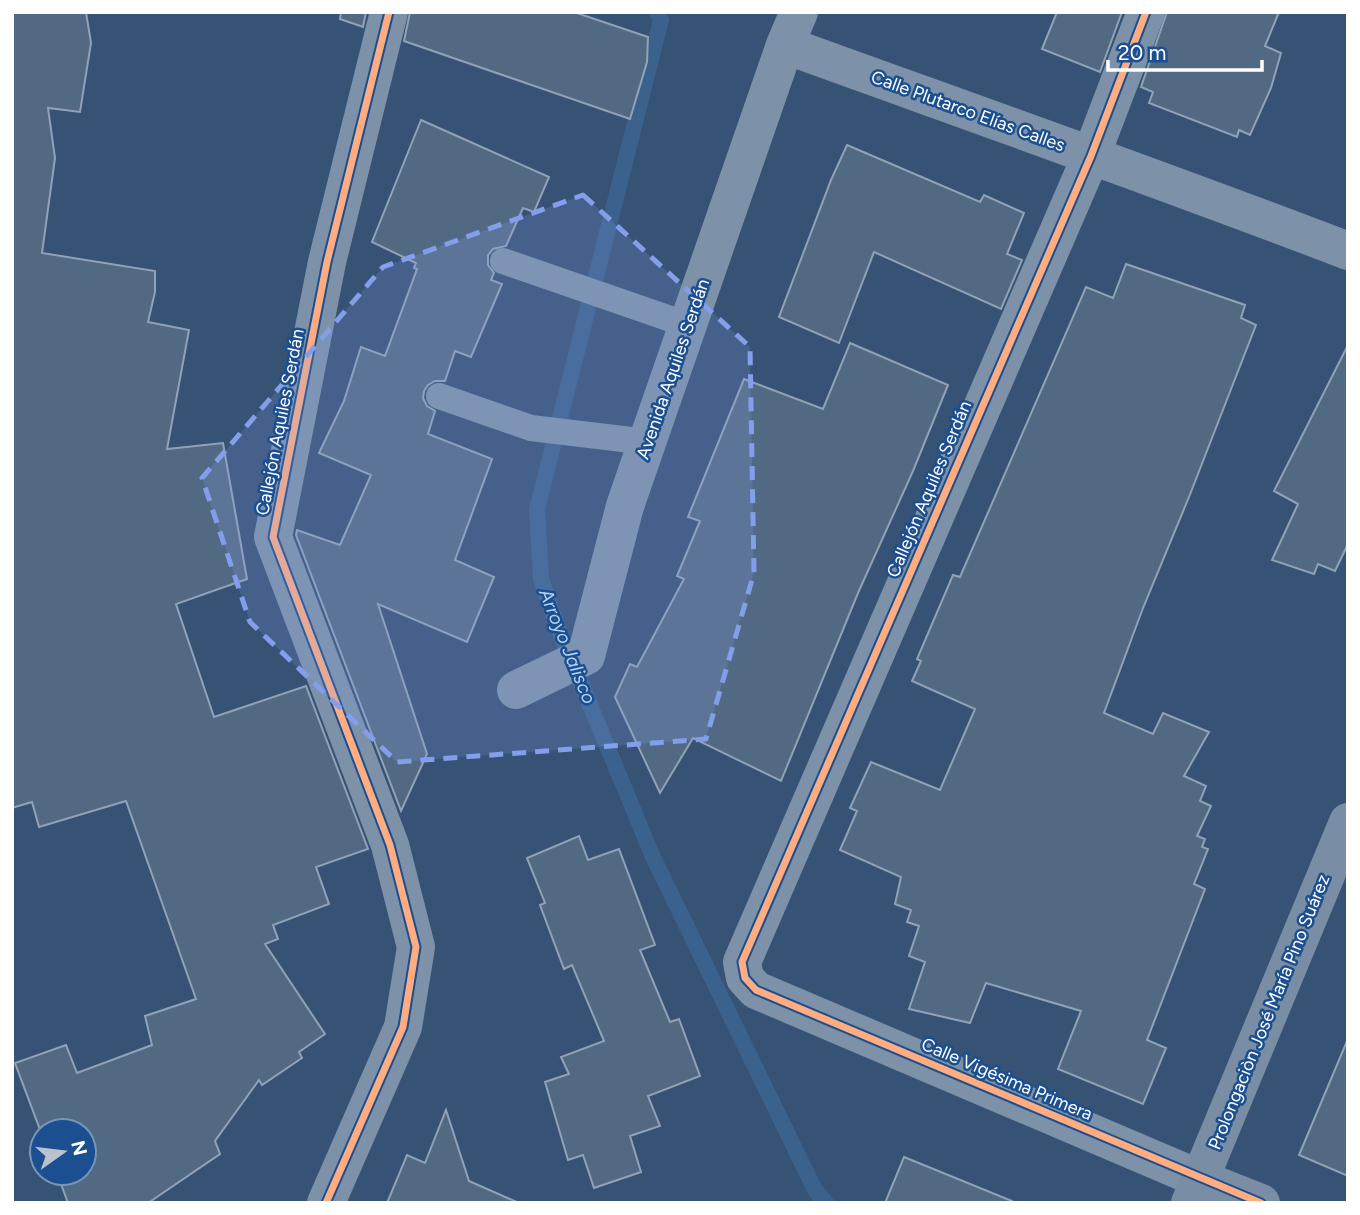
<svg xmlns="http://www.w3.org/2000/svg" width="1360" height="1215" font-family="Figtree,sans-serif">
<rect width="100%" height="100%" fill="#365274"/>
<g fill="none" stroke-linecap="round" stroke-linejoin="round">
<path stroke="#3b618d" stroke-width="16" d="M 657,12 L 661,20 L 537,509 L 541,579 L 556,623 L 653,857 L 815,1190 L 826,1203"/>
</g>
<path fill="#526984" stroke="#92a2b6" stroke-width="2" d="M 12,12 L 86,12 L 91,43 L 80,112 L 48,108 L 55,158 L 42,253 L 155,271 L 155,292 L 148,322 L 189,330 L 167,449 L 223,443 L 247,579 L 176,604 L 214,717 L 306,686 L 368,849 L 316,867 L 329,904 L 273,925 L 278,939 L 265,944 L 325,1034 L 299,1052 L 302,1058 L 262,1085 L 259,1080 L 215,1141 L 220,1154 L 148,1203 L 68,1203 L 57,1173 L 84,1173 L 84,1131 L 42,1131 L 42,1135 L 15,1063 L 66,1045 L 77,1073 L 152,1045 L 145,1016 L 196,999 L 126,801 L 39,827 L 32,802 L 12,808 Z
M 341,12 L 366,12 L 363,27 L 340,19 Z
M 410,12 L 574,12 L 648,37 L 647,62 L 630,119 L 404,41 Z
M 1057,12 L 1122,12 L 1100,72 L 1042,49 Z
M 1167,12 L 1279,12 L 1265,46 L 1281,53 L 1271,88 L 1250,135 L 1239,130 L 1237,137 L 1149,103 L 1153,92 L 1141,87 Z
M 421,120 L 549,177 L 534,212 L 523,208 L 506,246 L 493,249 L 488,255 L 488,265 L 494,273 L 491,280 L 502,284 L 471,357 L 455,351 L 445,381 L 435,381 L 428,385 L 424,391 L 423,398 L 427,406 L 435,411 L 428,434 L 492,459 L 455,560 L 494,577 L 467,642 L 378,604 L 427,754 L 401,811 L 296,535 L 297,530 L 340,545 L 371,475 L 319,453 L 344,401 L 361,347 L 385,356 L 417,269 L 414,268 L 416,263 L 372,242 Z
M 847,145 L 980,202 L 984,195 L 1024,213 L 1007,254 L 1022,260 L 1001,309 L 874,252 L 839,343 L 779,317 L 831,180 Z
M 1126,264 L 1245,305 L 1241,318 L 1256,325 L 1189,497 L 1143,608 L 1104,713 L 1153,734 L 1163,713 L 1209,732 L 1184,776 L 1206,786 L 1200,801 L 1211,806 L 1197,836 L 1205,839 L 1202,847 L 1208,849 L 1194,884 L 1205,889 L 1147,1040 L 1166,1048 L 1143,1104 L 1058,1069 L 1081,1011 L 986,983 L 970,1023 L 909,1009 L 925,962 L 909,956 L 919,926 L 907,922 L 911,910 L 895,904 L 901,877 L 840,850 L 857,811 L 850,808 L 871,762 L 940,790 L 975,709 L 912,681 L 921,661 L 917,659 L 953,575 L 960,577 L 1086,287 L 1113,298 Z
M 850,343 L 948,385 L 913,471 L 858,593 L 781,781 L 693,738 L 660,793 L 615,697 L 630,664 L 637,667 L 684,579 L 677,576 L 700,521 L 688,517 L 744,379 L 823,409 Z
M 1348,345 L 1348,544 L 1335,571 L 1318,564 L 1314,574 L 1272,560 L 1298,504 L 1274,491 Z
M 579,836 L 588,860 L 619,849 L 655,945 L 640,950 L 670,1022 L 679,1019 L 700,1076 L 648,1096 L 660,1126 L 630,1136 L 641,1172 L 594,1188 L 583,1155 L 568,1160 L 545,1082 L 569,1074 L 561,1057 L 604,1041 L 572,965 L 564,969 L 540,905 L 545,903 L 527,858 Z
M 1347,1041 L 1348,1041 L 1348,1176 L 1299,1155 Z
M 446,1110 L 469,1181 L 519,1203 L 387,1203 L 407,1155 L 425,1163 Z
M 904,1157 L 1012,1201 L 1011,1203 L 885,1203 Z"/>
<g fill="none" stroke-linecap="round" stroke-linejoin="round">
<path stroke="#7d92a8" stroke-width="26" d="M 503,261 L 688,325
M 439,396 L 531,428 L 648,442"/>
<path stroke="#7d92a8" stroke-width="38" d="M 1146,12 L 1091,156 L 742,962 L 745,978 L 756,990 L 1200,1179
M 785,45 C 973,113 1161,179 1348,251
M 516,690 L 586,656 L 625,506 L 785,45 L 799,12
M 326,1203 L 403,1027 L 416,947 L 390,845 L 273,537 L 327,262 L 389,12"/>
<path stroke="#798da4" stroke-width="38" d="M 1200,1179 L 1261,1203
M 1190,1203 L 1348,822"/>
<defs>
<path id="cycleway" d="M 1146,12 L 1091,156 L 742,962 L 745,978 L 756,990 L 1261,1203
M 326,1203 L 403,1027 L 416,947 L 390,845 L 273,537 L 327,262 L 389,12"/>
</defs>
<use href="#cycleway" stroke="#1b4f8f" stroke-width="11"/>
<use href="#cycleway" stroke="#ffac80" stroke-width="7"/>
</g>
<path fill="#839eea" fill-opacity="0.2" stroke="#839eea" stroke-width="5" stroke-dasharray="14 9" stroke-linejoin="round" d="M 583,195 L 750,347 L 754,573 L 706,739 L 397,762 L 250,622 L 202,478 L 383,267 Z"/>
<g text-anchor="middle" stroke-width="5" stroke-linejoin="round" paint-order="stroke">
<g font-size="18" fill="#fff" stroke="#1b4f8f">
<text transform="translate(968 111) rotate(20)" y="6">Calle Plutarco Elías Calles</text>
<text transform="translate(673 369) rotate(-71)" y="6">Avenida Aquiles Serdán</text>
<text transform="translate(280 422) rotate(-79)" y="6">Callejón Aquiles Serdán</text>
<text transform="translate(929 489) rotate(-67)" y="6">Callejón Aquiles Serdán</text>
<text transform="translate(1269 1012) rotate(-68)" y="6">Prolongaciòn José María Pino Suárez</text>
<text transform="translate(1007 1079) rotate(23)" y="6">Calle Vigésima Primera</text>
</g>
<g font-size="19" font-style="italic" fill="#b5d3f5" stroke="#1b4f8f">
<text transform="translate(568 646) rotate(68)" y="7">Arroyo Jalisco</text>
</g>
</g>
<rect width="1360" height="1215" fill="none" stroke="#ffffff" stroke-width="28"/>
<g transform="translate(63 1152) rotate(76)"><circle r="33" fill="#1b4f8f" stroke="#7695bc" stroke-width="2"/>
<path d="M0-5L12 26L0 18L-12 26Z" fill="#b9c2ce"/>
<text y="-10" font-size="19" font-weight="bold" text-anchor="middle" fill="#ffffff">N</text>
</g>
<path d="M1108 60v10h154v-10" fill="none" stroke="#ffffff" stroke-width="3.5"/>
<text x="1118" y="60" font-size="21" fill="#ffffff" stroke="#1b4f8f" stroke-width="5" paint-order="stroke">20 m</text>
</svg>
